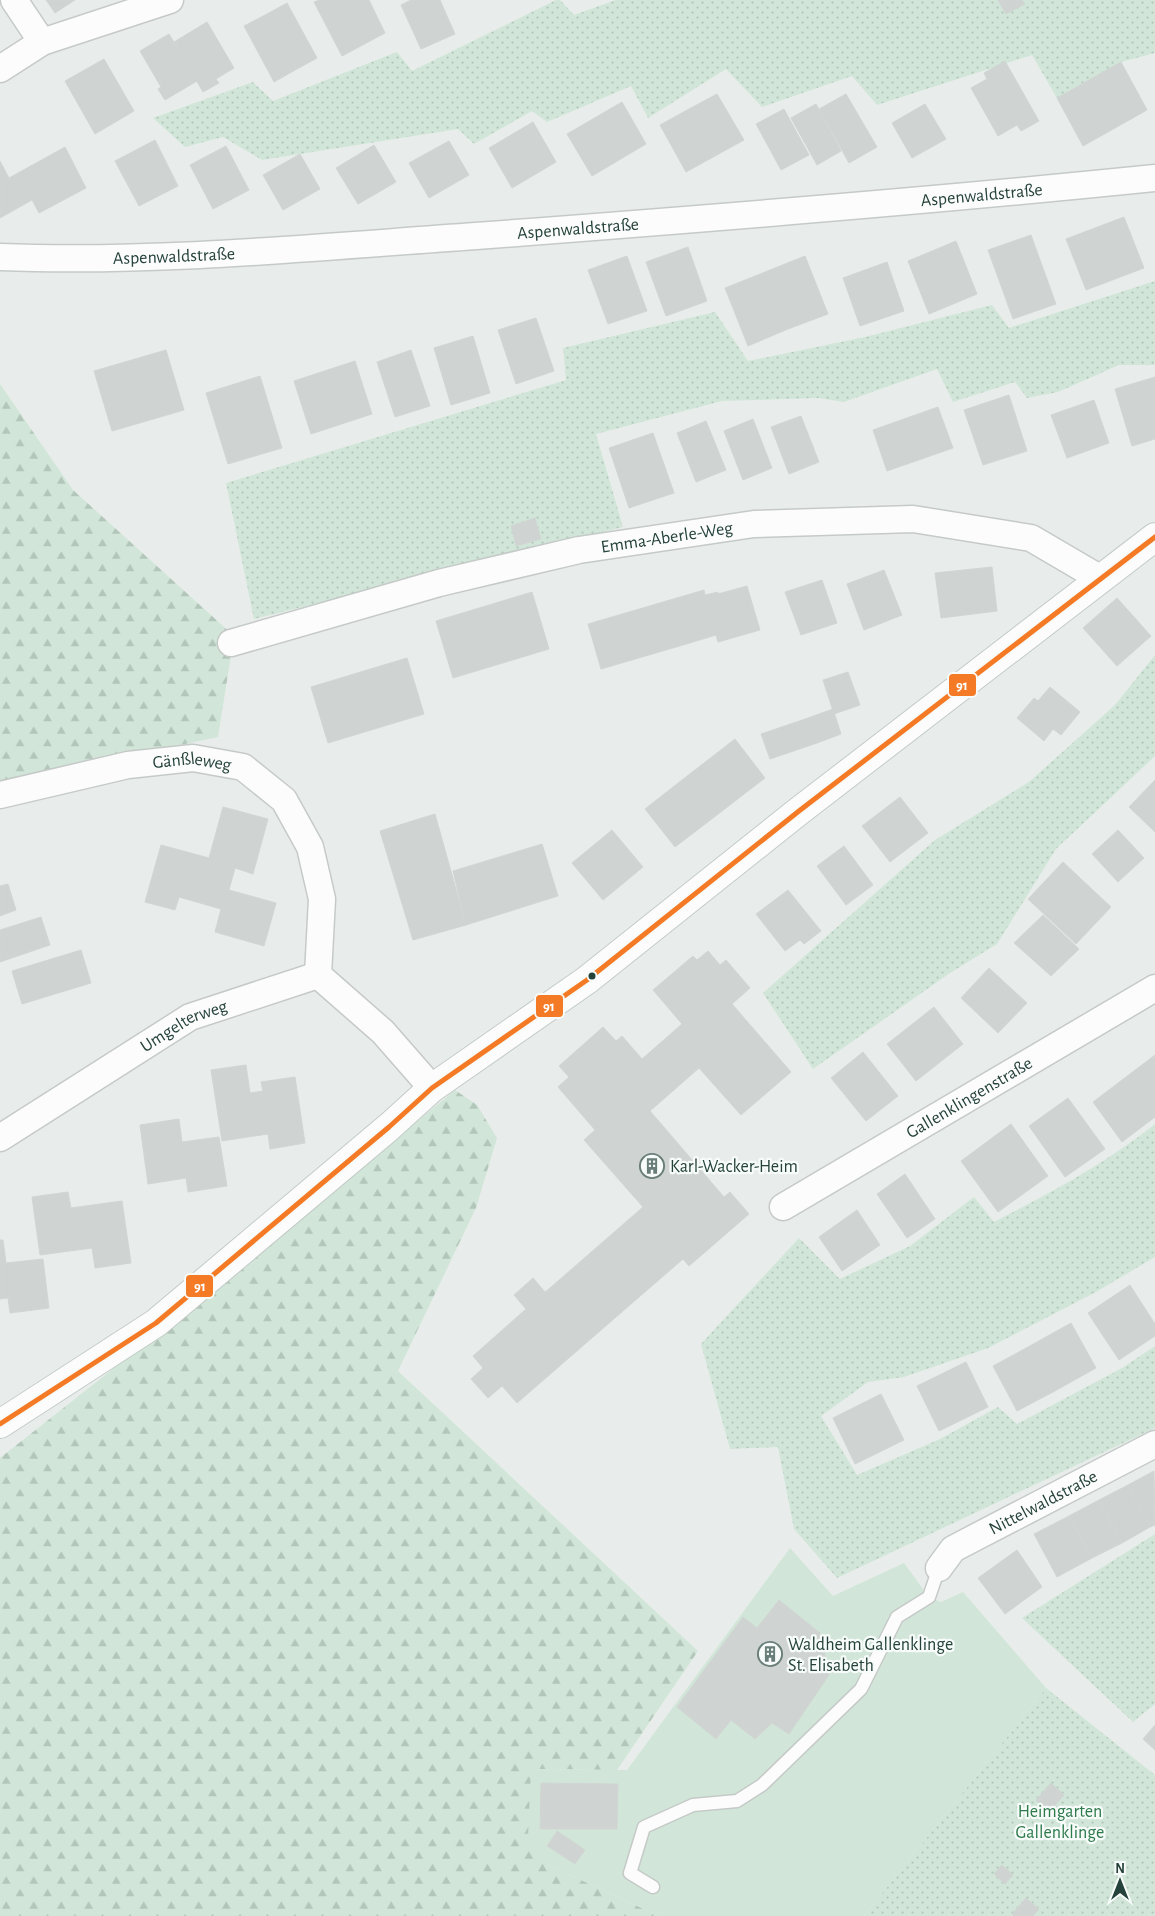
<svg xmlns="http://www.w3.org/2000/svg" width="1155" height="1916" font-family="'Alegreya Sans',sans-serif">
<defs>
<pattern id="grass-dots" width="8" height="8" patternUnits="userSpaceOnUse" patternTransform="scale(1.25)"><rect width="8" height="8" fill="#d1e6d8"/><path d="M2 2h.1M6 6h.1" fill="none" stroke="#b3c6ba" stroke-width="1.8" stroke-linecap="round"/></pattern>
<pattern id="forest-firs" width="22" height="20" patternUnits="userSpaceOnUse" patternTransform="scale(1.25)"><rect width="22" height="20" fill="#d1e6d8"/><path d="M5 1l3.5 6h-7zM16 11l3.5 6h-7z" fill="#b3c6ba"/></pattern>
</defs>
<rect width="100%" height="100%" fill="#e8edeb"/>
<path fill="url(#grass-dots)" d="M 556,0 L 560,0 L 574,15 L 616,0 L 1155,0 L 1155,53 L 1121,62 L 1057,98 L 1032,55 L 877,105 L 852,76 L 762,107 L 726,69 L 648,118 L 631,86 L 547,122 L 532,111 L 474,144 L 458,129 L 262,160 L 223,137 L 185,147 L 153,118 L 253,82 L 273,101 L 397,52 L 412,71 Z
M 1155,281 L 1155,365 L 1119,365 L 1058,392 L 1027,398 L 1015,382 L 953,402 L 937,369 L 844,402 L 818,398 L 722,401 L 596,434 L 623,527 L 254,619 L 226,483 L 566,380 L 563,348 L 715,312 L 748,361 L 865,337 L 992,305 L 1009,328 Z
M 1155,655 L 1155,756 L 1056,849 L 997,944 L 950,973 L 813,1069 L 763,993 L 935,840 L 1029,782 L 1115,705 Z
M 1155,1124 L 1155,1257 L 1096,1292 L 988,1348 L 904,1377 L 868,1382 L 821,1416 L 857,1475 L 940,1439 L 998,1407 L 1017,1424 L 1122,1368 L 1155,1346 L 1155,1428 L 837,1578 L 794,1529 L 778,1447 L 730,1449 L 701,1344 L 799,1238 L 840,1279 L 910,1246 L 974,1197 L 994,1222 C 1050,1193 1105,1164 1155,1124 Z
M 1155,1534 L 1155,1704 L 1133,1722 L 1022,1618 Z
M 1046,1688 L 1155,1775 L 1155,1916 L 864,1916 Z"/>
<path fill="url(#forest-firs)" d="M 0,384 L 73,490 L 234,636 L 218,737 L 0,783 Z
M 455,1090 L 477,1105 L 497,1138 L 476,1208 L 398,1371 L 698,1651 L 617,1770 L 531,1769 L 538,1860 L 659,1916 L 0,1916 L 0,1458 L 232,1275 Z"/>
<path fill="#d1e6d8" d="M 790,1548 L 833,1596 L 904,1563 L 929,1597 L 941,1602 L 963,1592 L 1046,1688 L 864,1916 L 659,1916 L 538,1860 L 528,1837 L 531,1769 L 627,1770 Z"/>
<path fill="#cfd4d2" stroke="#d1d6d4" d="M 46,0 L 75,0 L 55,13 Z
M 319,0 L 369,0 L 385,33 L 342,56 L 314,2 Z
M 411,0 L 440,0 L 455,34 L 421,49 L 401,5 Z
M 998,0 L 1022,0 L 1025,4 L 1006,14 Z
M 287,3 L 317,58 L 297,69 L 267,14 Z
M 267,14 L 297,69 L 274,82 L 244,26 Z
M 207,22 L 234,68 L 216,79 L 219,83 L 203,92 L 174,42 Z
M 169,34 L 197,81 L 165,100 L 158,89 L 161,87 L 140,51 Z
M 104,59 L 134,111 L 95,134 L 65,81 Z
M 1005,61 L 1039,121 L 1021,131 L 1017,125 L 998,136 L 971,88 L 987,79 L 984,73 Z
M 1121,62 L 1147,110 L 1083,146 L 1057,98 Z
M 717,94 L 744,140 L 715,156 L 689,109 Z
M 846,94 L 877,147 L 849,163 L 819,109 Z
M 622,102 L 646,144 L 592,176 L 567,134 Z
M 816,104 L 841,151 L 817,165 L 791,118 Z
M 925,104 L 946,139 L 912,158 L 892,123 Z
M 689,109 L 715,156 L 686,172 L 660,125 Z
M 784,109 L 809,155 L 781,170 L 756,124 Z
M 533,122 L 556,162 L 512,188 L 489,148 Z
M 155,140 L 178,186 L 139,206 L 115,161 Z
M 449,141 L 469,175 L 429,198 L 409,163 Z
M 374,145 L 396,182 L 358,204 L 336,168 Z
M 226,146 L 249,190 L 213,209 L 190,165 Z
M 65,147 L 86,188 L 39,213 L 32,200 L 0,218 L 0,161 L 9,178 Z
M 300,154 L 320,189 L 283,210 L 263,175 Z
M 1124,217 L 1144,268 L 1086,290 L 1066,239 Z
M 1031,235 L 1056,304 L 1013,319 L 988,250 Z
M 956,241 L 977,294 L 929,314 L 908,261 Z
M 688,247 L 707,301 L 666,316 L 646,262 Z
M 627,256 L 647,311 L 608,324 L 588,270 Z
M 805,256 L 828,314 L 788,329 L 765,272 Z
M 887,262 L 904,311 L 860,326 L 843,278 Z
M 765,272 L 788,329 L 748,346 L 725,288 Z
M 536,318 L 554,371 L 516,384 L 498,330 Z
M 473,336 L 490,393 L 451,405 L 434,348 Z
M 166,350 L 184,410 L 112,431 L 94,371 Z
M 411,350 L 430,406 L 395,417 L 377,362 Z
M 355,361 L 372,414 L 311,434 L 294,381 Z
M 260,376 L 282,448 L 228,464 L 206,393 Z
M 1155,377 L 1155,439 L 1132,446 L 1115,389 Z
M 1009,395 L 1027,451 L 983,465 L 964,410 Z
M 1094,400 L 1109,443 L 1067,458 L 1051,415 Z
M 938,407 L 953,448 L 887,471 L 873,430 Z
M 801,416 L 819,462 L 789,474 L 771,427 Z
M 753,419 L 772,468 L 743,480 L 724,431 Z
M 706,421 L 726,470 L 696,482 L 677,433 Z
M 653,433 L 674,493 L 629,508 L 609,448 Z
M 535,518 L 541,539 L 516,546 L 511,526 Z
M 992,567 L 997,611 L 941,618 L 935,573 Z
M 884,570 L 902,615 L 864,630 L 847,584 Z
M 822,580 L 837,623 L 801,635 L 785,592 Z
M 747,586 L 760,630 L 718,642 L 716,635 L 683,645 L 670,600 L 704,590 L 705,595 L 718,592 L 718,594 Z
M 532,592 L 549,649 L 453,678 L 436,621 Z
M 1117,598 L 1151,636 L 1117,666 L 1083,628 Z
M 670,600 L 683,645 L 601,669 L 588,624 Z
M 407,658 L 424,714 L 328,743 L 311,687 Z
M 848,672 L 860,705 L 834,714 L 823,680 Z
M 1050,687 L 1080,712 L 1061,735 L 1053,729 L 1044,741 L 1017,718 L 1034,698 L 1038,701 Z
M 833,709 L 841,734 L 817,743 L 808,718 Z
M 808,718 L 817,743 L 770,759 L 761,734 Z
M 735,739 L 765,778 L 713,818 L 682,780 Z
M 682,780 L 713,818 L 675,847 L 645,809 Z
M 1155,780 L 1155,832 L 1129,807 Z
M 900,797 L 928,833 L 890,862 L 862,826 Z
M 223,807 L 268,819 L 253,874 L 235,868 L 229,890 L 276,903 L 264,946 L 215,932 L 221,909 L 179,897 L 175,910 L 145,902 L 161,845 L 209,858 Z
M 435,814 L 466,925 L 413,940 L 380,831 Z
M 612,830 L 643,867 L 603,900 L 572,863 Z
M 1118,830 L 1144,858 L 1118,882 L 1092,854 Z
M 542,844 L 558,896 L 466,925 L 453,871 Z
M 844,846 L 873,885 L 846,905 L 817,866 Z
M 1063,862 L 1111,907 L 1076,944 L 1028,899 Z
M 8,884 L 16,910 L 0,916 L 0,886 Z
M 788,890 L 821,931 L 804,944 L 800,940 L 785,951 L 756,914 Z
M 1043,915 L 1079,949 L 1051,976 L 1014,943 Z
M 41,917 L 50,945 L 0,962 L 0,930 Z
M 81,950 L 91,983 L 22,1004 L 12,971 Z
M 708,951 L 720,965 L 726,960 L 750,988 L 732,1004 L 791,1072 L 741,1115 L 699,1068 L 650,1111 L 724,1197 L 730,1192 L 749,1214 L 689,1266 L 683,1259 L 593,1337 L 550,1288 L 643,1207 L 584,1140 L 595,1130 L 558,1087 L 569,1077 L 559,1066 L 603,1027 L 616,1041 L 622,1036 L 642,1059 L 682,1024 L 653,990 L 693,956 L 697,960 Z
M 989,968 L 1027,1003 L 998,1033 L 961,998 Z
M 934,1007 L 963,1044 L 916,1081 L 887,1044 Z
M 863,1052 L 898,1096 L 866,1121 L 831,1078 Z
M 1155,1055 L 1155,1117 L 1122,1142 L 1093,1102 Z
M 246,1065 L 250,1093 L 263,1091 L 261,1082 L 295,1077 L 305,1143 L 270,1149 L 268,1134 L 222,1141 L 211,1070 Z
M 1068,1098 L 1105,1149 L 1065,1177 L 1029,1126 Z
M 179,1119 L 182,1142 L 219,1137 L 227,1186 L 188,1192 L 186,1178 L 148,1184 L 140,1125 Z
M 1011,1124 L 1048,1176 L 998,1212 L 961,1161 Z
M 905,1174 L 935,1219 L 907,1238 L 877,1194 Z
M 68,1192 L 71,1208 L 122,1201 L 131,1263 L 95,1268 L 92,1248 L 40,1255 L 32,1197 Z
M 857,1210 L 880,1245 L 842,1271 L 819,1237 Z
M 0,1240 L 3,1240 L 6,1263 L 43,1259 L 49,1308 L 10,1313 L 8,1298 L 0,1299 Z
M 533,1278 L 545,1292 L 550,1288 L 593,1337 L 517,1403 L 502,1386 L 488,1398 L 471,1379 L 483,1368 L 473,1356 L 526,1309 L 514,1295 Z
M 1130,1285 L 1155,1324 L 1155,1336 L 1119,1360 L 1088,1313 Z
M 1071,1323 L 1096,1368 L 1053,1392 L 1028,1347 Z
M 1028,1347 L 1053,1392 L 1017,1411 L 993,1366 Z
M 966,1362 L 988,1407 L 939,1431 L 917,1386 Z
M 881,1394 L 904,1440 L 855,1464 L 833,1418 Z
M 1154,1471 L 1155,1525 L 1150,1527 L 1128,1485 Z
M 1128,1485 L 1150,1527 L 1122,1543 L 1099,1500 Z
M 1099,1500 L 1122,1543 L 1092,1558 L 1069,1516 Z
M 1069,1516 L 1092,1558 L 1057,1577 L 1034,1534 Z
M 1017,1550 L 1042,1587 L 1005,1614 L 978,1578 Z
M 779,1600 L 820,1633 L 829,1675 L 789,1734 L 772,1723 L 755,1739 L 731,1720 L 716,1739 L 677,1707 L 743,1617 L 757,1628 Z
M 1155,1725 L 1155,1750 L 1143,1739 Z
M 541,1783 L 618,1784 L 617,1829 L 540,1829 Z
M 1051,1783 L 1064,1795 L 1049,1812 L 1036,1800 Z
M 557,1831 L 585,1850 L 575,1864 L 547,1846 Z
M 1002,1865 L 1013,1875 L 1005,1884 L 994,1874 Z
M 1026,1898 L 1039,1909 L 1033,1916 L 1014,1916 L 1012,1914 Z"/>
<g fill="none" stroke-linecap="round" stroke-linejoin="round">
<defs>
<path id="lane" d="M 653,1887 L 630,1873 L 644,1827 L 693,1805 L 737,1801 L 762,1785 L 861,1689 L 897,1617 L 929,1597 L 939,1568"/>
<g id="street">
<path d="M 14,0 L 42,42"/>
<path d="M 0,69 L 42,42 L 170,0"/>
<path id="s1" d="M 0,257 C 159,263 318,247 476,236 C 703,219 929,201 1155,178"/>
<path id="s2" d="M 231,643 L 439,583 L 579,550 L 754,524 L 913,519 L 1031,538 L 1101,579"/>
<path id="s3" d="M 0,795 L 128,765 L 193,758 L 243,767 L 284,800 L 310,847 L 322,899 L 318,975"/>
<path d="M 318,975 L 383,1032 L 432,1088"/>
<path id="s4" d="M 0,1138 L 190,1017 L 318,975"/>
<path id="s5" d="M 783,1207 L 1155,988"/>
<path id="s6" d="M 939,1568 L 953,1549 L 1155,1444"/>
</g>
<path id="secondary" d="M 0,1424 L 156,1323 L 389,1127 L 432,1088 L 587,980 L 799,811 L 1155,537"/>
</defs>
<use href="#lane" stroke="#c5cac8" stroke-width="15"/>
<use href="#street" stroke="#c5cac8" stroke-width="29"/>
<use href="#secondary" stroke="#c3cbc8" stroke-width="30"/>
<use href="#lane" stroke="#fcfcfc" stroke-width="12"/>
<use href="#street" stroke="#fcfcfc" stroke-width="26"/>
<use href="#secondary" stroke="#fcfcfc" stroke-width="28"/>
<defs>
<path id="bus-1" d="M 0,1424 L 156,1323 L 389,1127 L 432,1088 L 587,980 L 799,811 L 1155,537"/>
</defs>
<use href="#bus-1" stroke="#f7fbf9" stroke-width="9"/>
<use href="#bus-1" stroke="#f47a25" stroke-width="5"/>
</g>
<defs>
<symbol id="building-ring" viewBox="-11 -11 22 22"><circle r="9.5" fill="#f7fbf9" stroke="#697e78" stroke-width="1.5"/><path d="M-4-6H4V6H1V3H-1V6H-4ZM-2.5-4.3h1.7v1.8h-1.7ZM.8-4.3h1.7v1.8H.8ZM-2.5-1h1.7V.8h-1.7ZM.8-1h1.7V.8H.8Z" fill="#697e78"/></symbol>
</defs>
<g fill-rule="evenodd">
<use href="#building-ring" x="638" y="1152" width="28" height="28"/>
<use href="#building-ring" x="756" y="1640" width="28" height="28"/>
</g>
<circle fill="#24423a" stroke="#f7fbf9" stroke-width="2" cx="592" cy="976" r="4.5"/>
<g text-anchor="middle" stroke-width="4.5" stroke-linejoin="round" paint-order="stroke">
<g font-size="18" fill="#24423a" stroke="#f7fbf9">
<text dy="6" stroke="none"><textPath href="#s1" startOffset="984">Aspenwaldstraße</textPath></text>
<text dy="6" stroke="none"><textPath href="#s1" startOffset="579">Aspenwaldstraße</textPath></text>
<text dy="6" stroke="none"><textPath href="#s1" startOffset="174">Aspenwaldstraße</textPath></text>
<text dy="6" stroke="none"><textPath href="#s2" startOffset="449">Emma-Aberle-Weg</textPath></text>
<text dy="6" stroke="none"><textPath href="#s3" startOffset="196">Gänßleweg</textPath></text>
<text dy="6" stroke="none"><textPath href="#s4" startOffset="216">Umgelterweg</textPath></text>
<text dy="6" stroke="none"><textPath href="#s5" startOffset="216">Gallenklingenstraße</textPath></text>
<text dy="6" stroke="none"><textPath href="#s6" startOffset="125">Nittelwaldstraße</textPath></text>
</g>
<g font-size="18" fill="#24423a" stroke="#f7fbf9" text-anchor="start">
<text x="670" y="1172">Karl-Wacker-Heim</text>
<text x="788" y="1650">Waldheim Gallenklinge<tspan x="788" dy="21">St. Elisabeth</tspan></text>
</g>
<g font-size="18" fill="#2d7a4b" stroke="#f7fbf9">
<text x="1060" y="1817">Heimgarten<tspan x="1060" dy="21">Gallenklinge</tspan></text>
</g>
</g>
<g stroke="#f7fbf9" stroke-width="2">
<rect x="948" y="673" width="29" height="24" rx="5" fill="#f47a25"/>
<rect x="535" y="994" width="29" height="24" rx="5" fill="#f47a25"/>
<rect x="185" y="1274" width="29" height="24" rx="5" fill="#f47a25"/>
</g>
<g font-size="14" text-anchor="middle" font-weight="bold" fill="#fff">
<text x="962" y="690">91</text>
<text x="549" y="1011">91</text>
<text x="200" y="1291">91</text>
</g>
<g transform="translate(1120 1881)" stroke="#f7fbf9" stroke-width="4" paint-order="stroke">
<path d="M0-4L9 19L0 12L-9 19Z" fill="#24423a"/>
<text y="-8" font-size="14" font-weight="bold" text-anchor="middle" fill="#24423a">N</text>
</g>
</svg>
